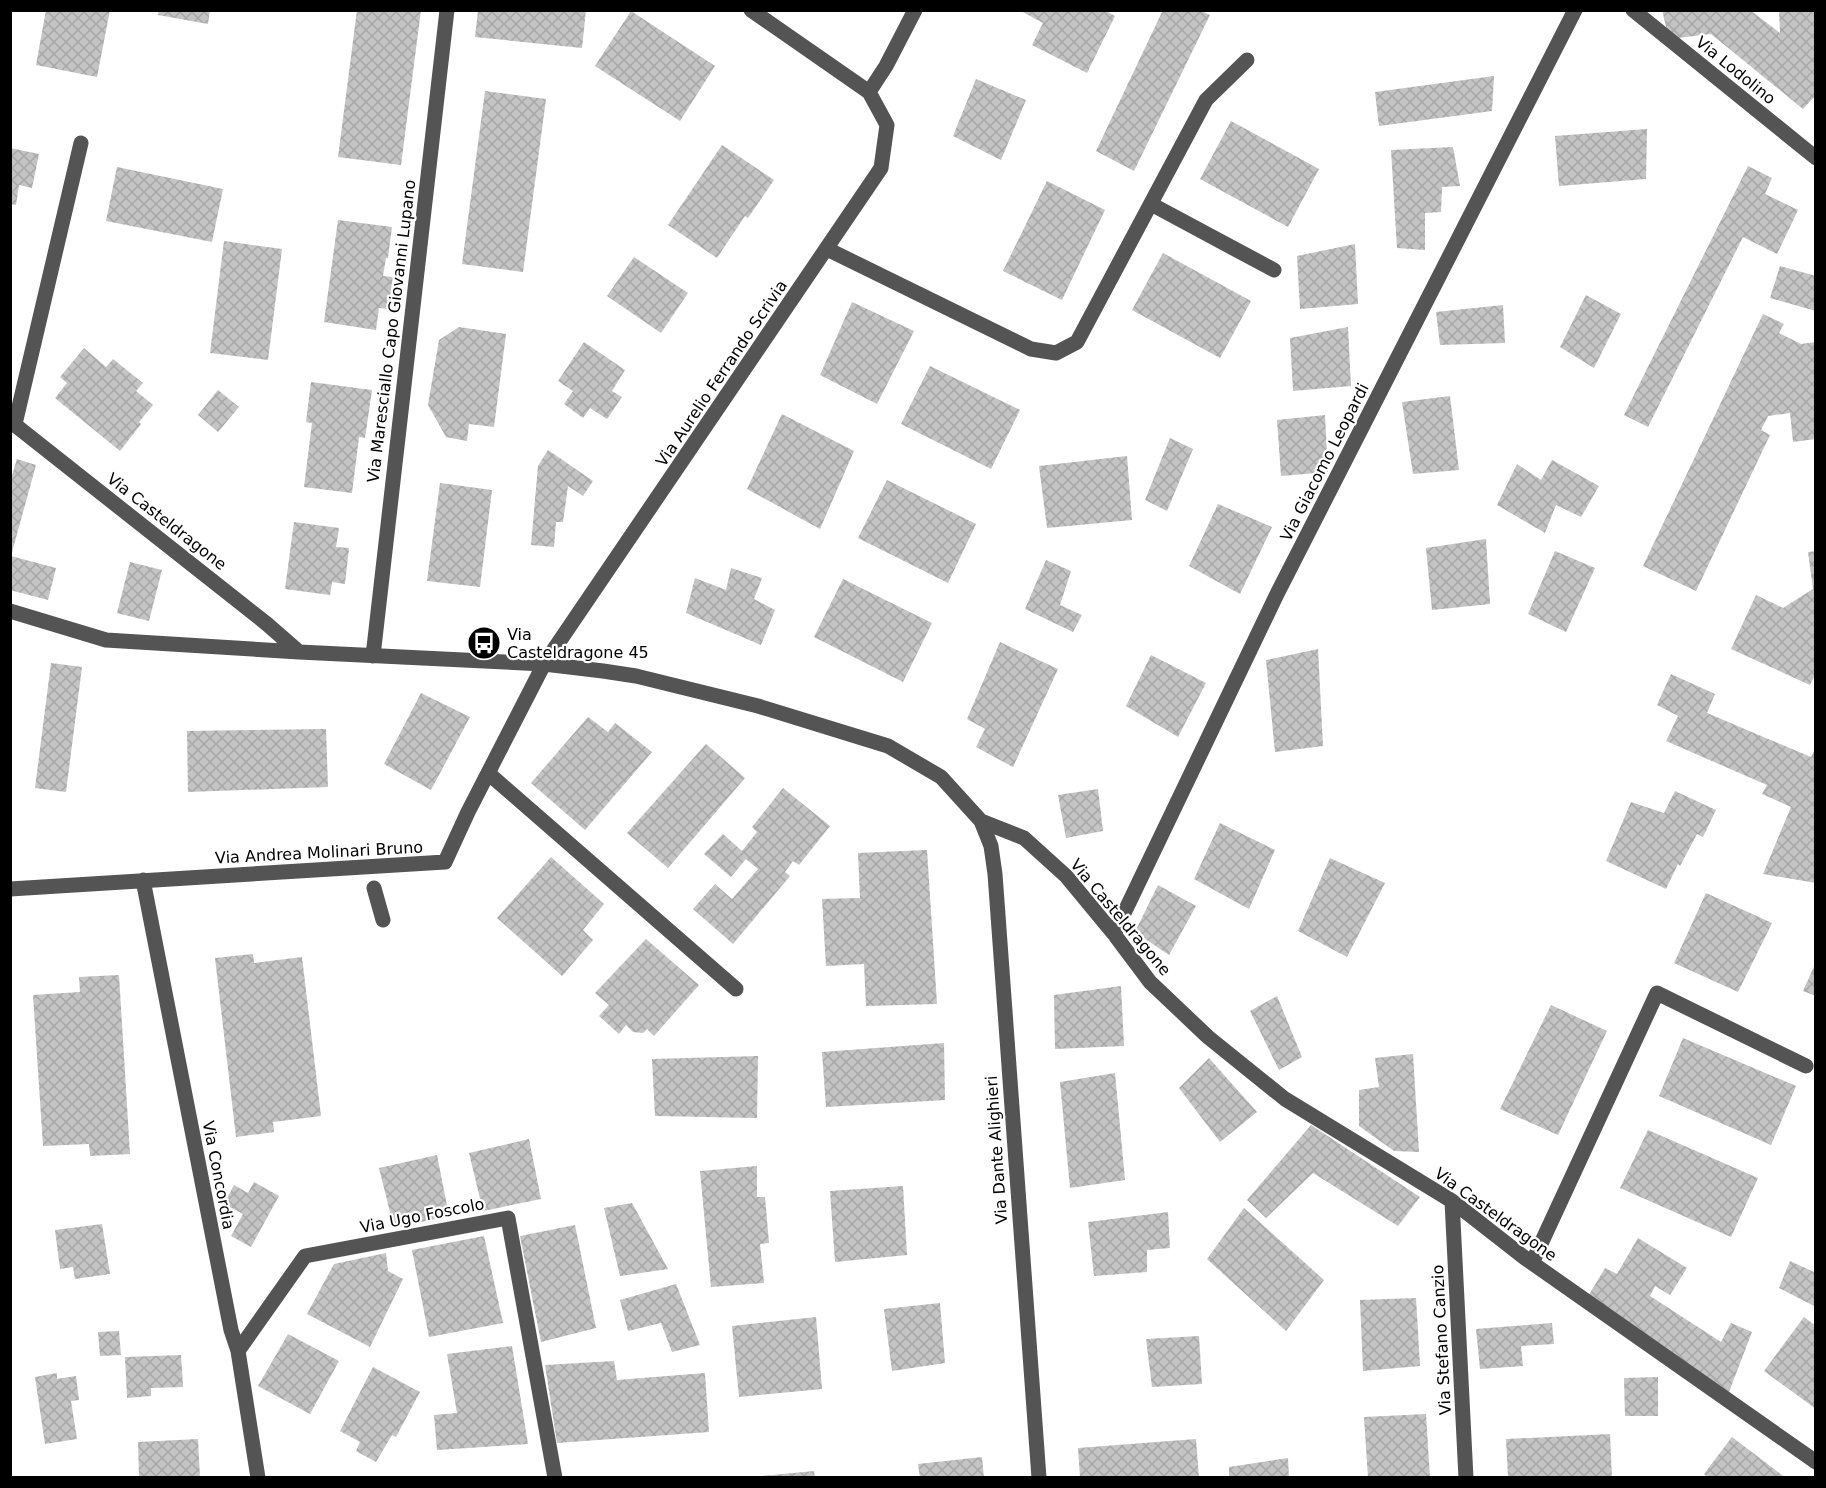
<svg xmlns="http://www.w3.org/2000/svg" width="1826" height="1488" font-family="'DejaVu Sans',sans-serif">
<defs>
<pattern id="building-cross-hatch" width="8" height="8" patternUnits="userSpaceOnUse" patternTransform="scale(1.5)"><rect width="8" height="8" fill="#c4c4c4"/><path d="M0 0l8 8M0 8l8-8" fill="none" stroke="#a7a7a7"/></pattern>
</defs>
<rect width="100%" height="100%" fill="#fff"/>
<path fill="url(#building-cross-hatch)" d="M 46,10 L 110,10 L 97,77 L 36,65 Z
M 159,10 L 210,10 L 208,24 L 158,15 Z
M 357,10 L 421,10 L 401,165 L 338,157 Z
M 478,10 L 586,10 L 582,48 L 475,37 Z
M 1019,10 L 1104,10 L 1115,16 L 1087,73 L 1032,45 L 1043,23 Z
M 1163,10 L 1199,10 L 1210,15 L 1134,171 L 1096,151 Z
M 1662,10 L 1750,10 L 1780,33 L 1779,10 L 1816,10 L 1816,95 L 1803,109 L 1711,34 L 1669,39 Z
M 631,11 L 715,66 L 680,121 L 595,66 Z
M 1494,76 L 1492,111 L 1379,126 L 1375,92 Z
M 976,79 L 1026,100 L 1001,160 L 953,136 Z
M 485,91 L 546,99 L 523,272 L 462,264 Z
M 1231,121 L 1319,169 L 1288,227 L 1200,179 Z
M 1647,129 L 1646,179 L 1559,186 L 1555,136 Z
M 722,145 L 774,180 L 748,218 L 745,216 L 717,258 L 668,225 Z
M 1453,147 L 1460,186 L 1442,187 L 1441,212 L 1425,213 L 1425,250 L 1397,248 L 1391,150 Z
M 10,148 L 39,154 L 32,188 L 19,185 L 16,205 L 10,204 Z
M 1748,166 L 1772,178 L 1765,194 L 1798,210 L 1777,254 L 1743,237 L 1648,427 L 1624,415 Z
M 117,167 L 223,189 L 212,242 L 106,221 Z
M 1047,181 L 1105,210 L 1062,300 L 1003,271 Z
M 338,220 L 392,227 L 388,258 L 386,258 L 383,276 L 393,277 L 388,309 L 379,308 L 376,330 L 324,322 Z
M 224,241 L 282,249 L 268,360 L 210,353 Z
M 1355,244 L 1358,304 L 1300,309 L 1297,256 Z
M 1163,253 L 1251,301 L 1220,358 L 1132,310 Z
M 634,257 L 688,293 L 661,333 L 607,296 Z
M 1780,266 L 1816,276 L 1816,311 L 1770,298 Z
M 1586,295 L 1621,314 L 1594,368 L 1560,347 Z
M 852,302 L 914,331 L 877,404 L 820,375 Z
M 1503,305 L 1505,343 L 1440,345 L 1436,312 Z
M 1763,314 L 1784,324 L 1779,333 L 1801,344 L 1816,342 L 1816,439 L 1793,442 L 1790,413 L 1768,416 L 1761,430 L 1770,435 L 1696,591 L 1643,566 Z
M 459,327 L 506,334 L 494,427 L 469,424 L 467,441 L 446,437 L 428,405 L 439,340 Z
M 1348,327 L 1351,386 L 1293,391 L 1290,338 Z
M 584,342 L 625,370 L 612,391 L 622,397 L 607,419 L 590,408 L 583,418 L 564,404 L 573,391 L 558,381 Z
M 84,348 L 106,367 L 113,359 L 143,383 L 136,391 L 153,405 L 139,422 L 141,424 L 120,451 L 55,398 L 67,383 L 60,377 Z
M 930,366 L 1020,410 L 991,469 L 901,424 Z
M 311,382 L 372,390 L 365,438 L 359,437 L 352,493 L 304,487 L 312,423 L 306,422 Z
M 218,390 L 239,407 L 218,432 L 198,415 Z
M 1450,396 L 1459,470 L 1413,474 L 1402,402 Z
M 782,414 L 854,451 L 820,529 L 747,489 Z
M 1325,415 L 1328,472 L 1281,476 L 1277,420 Z
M 1170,438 L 1193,449 L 1167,511 L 1145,500 Z
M 548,450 L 593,481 L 583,496 L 568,486 L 563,522 L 556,522 L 554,547 L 531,545 L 538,466 Z
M 1127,456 L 1132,520 L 1047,528 L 1039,466 Z
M 17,459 L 36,465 L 11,556 L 56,568 L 48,600 L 10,590 L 10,482 Z
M 1552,460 L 1599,486 L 1581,517 L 1556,505 L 1545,533 L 1497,505 L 1517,464 L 1541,480 Z
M 887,480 L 976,524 L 948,583 L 858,538 Z
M 440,483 L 492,490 L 480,587 L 427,581 Z
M 1218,504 L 1272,527 L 1240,594 L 1189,566 Z
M 294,522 L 339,528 L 336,547 L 349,548 L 345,584 L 332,582 L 330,595 L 285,589 Z
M 1486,539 L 1490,604 L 1432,610 L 1426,548 Z
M 1555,551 L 1595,568 L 1566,632 L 1528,614 Z
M 1816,551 L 1816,673 L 1810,685 L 1731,649 L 1756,595 L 1783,608 L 1813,589 L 1808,552 Z
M 1046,560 L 1071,571 L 1060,605 L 1082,615 L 1073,632 L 1025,609 Z
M 130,562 L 162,570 L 149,621 L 117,613 Z
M 731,568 L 762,578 L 754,599 L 775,610 L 761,645 L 686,613 L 695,578 L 726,590 Z
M 843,579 L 932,623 L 903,682 L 814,637 Z
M 1000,642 L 1058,669 L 1013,767 L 976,747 L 985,729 L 967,719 Z
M 1318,649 L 1323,746 L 1275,752 L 1266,660 Z
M 1151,655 L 1206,683 L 1178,737 L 1126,706 Z
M 51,663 L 82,667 L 66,792 L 35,788 Z
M 1671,674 L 1715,694 L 1707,713 L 1811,757 L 1816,747 L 1816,883 L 1763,874 L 1791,807 L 1762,794 L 1767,785 L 1666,741 L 1678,716 L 1657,705 Z
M 421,693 L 470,717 L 431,790 L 384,764 Z
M 588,717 L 608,732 L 615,723 L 652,752 L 585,830 L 531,783 Z
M 326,729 L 328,787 L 188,792 L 187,731 Z
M 706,744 L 745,778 L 668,868 L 627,833 Z
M 783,788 L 830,826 L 799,865 L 793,861 L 785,872 L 790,876 L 733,944 L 693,909 L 715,884 L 732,899 L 758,869 L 746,859 L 731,877 L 704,854 L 723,834 L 742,851 L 757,832 L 752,827 Z
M 1098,789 L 1103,831 L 1066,838 L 1058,795 Z
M 1675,791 L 1716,810 L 1703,837 L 1697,834 L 1680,866 L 1678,864 L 1666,889 L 1606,861 L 1631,802 L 1664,813 Z
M 1220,823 L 1275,850 L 1249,909 L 1194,879 Z
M 927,850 L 937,1004 L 866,1006 L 864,964 L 826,966 L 822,899 L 860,898 L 858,853 Z
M 551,857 L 604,904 L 583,930 L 593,940 L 562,976 L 497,918 Z
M 1330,858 L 1385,883 L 1347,957 L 1298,931 Z
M 1158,885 L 1196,906 L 1169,955 L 1135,932 Z
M 1706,893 L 1772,923 L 1738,992 L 1674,963 Z
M 646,939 L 699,985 L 654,1036 L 647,1029 L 643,1033 L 633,1032 L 626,1025 L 619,1034 L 599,1016 L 609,1005 L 595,993 Z
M 253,954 L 254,963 L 302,957 L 321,1116 L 273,1122 L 274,1132 L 236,1137 L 215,958 Z
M 1816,962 L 1816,996 L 1803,991 Z
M 119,975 L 130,1154 L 90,1156 L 89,1144 L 43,1146 L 33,995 L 80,992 L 79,977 Z
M 1121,986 L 1124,1046 L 1055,1049 L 1054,995 Z
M 1277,996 L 1302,1057 L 1279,1070 L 1250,1011 Z
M 1551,1005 L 1607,1031 L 1558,1135 L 1500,1109 Z
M 1683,1038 L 1796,1086 L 1771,1145 L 1659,1096 Z
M 944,1043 L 945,1100 L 826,1107 L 822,1052 Z
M 1413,1054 L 1419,1152 L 1394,1151 L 1359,1126 L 1359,1090 L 1379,1087 L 1375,1058 Z
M 758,1056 L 757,1118 L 655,1116 L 652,1059 Z
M 1209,1058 L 1257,1112 L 1220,1142 L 1179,1088 Z
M 1115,1073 L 1125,1180 L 1070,1188 L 1060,1082 Z
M 1311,1125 L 1420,1197 L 1398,1226 L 1313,1173 L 1266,1218 L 1247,1200 Z
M 1648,1130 L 1758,1178 L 1731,1237 L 1620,1188 Z
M 529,1139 L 541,1199 L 483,1211 L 469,1153 Z
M 437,1155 L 449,1216 L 394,1228 L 379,1168 Z
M 757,1166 L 757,1197 L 765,1197 L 769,1243 L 760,1244 L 764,1283 L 711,1287 L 700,1171 Z
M 254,1182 L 279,1196 L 251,1247 L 231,1236 L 243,1214 L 224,1204 L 234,1185 L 248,1193 Z
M 903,1186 L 907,1255 L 835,1262 L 830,1191 Z
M 632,1203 L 668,1269 L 620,1276 L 604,1208 Z
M 1244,1208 L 1324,1280 L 1286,1331 L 1207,1259 Z
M 1168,1212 L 1170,1248 L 1147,1250 L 1147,1272 L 1094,1276 L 1088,1222 Z
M 102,1224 L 110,1274 L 75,1279 L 73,1267 L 60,1269 L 55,1230 Z
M 575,1225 L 596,1328 L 541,1342 L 520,1236 Z
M 484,1236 L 503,1323 L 429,1337 L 412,1250 Z
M 1638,1238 L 1687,1268 L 1670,1295 L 1655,1286 L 1650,1296 L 1721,1342 L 1731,1323 L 1752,1332 L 1729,1392 L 1587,1298 L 1605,1268 L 1617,1274 Z
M 386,1253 L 388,1271 L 403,1279 L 370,1347 L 307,1314 L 334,1264 Z
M 1790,1261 L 1816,1273 L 1816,1307 L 1779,1288 Z
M 676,1284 L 700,1345 L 672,1352 L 661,1323 L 628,1331 L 620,1300 Z
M 1416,1298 L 1420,1366 L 1363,1371 L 1360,1300 Z
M 940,1303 L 945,1363 L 892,1371 L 884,1309 Z
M 816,1317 L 822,1389 L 739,1397 L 732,1326 Z
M 1804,1317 L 1816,1326 L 1816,1409 L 1764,1371 Z
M 1552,1323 L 1554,1344 L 1521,1346 L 1523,1366 L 1480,1369 L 1476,1329 Z
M 119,1331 L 121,1355 L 100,1356 L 98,1332 Z
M 288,1334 L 339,1361 L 310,1414 L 258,1386 Z
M 1199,1336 L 1202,1384 L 1152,1387 L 1146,1339 Z
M 512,1346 L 528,1444 L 437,1450 L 434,1415 L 457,1413 L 447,1354 Z
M 181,1355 L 183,1387 L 151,1388 L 151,1396 L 127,1398 L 125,1357 Z
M 614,1361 L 617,1380 L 705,1373 L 709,1432 L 557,1443 L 545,1365 Z
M 373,1367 L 420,1392 L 396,1437 L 392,1435 L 376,1462 L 356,1451 L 360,1442 L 340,1431 Z
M 57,1373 L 57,1379 L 76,1376 L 79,1400 L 71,1401 L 77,1439 L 45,1444 L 35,1377 Z
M 1658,1377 L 1658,1416 L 1625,1416 L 1624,1378 Z
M 1426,1414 L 1430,1478 L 1368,1478 L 1364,1417 Z
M 1610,1434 L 1612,1478 L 1508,1478 L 1506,1439 Z
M 1732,1437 L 1786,1478 L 1708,1478 L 1704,1474 Z
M 198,1439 L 200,1478 L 139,1478 L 138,1442 Z
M 1196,1439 L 1199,1478 L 1080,1478 L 1078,1448 Z
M 982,1457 L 984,1478 L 920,1478 L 918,1464 Z
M 1288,1458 L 1289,1478 L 1229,1478 L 1229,1467 Z
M 814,1471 L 815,1478 L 762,1478 L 762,1476 Z"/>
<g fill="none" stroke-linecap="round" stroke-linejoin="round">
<path stroke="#545454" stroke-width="15" d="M 1633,10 L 1816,158
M 869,92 L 886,66 L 915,10
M 1151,204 L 1274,270
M 827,249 L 1031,349 L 1056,353 L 1077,342 L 1206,100 L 1247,60
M 10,421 L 267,624 L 299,652
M 15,424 L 81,143
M 10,611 L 106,640 L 299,652 L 544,664 L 603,671 L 636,676 L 758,706 L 888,746 L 941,777 L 981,821 L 1024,838 L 1066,876 L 1114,934 L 1150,982 L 1208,1037 L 1285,1099 L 1452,1201 L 1525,1258 L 1816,1462
M 373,656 L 447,10
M 488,773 L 736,989
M 981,821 L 991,846 L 995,874 L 1039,1478
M 143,880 L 231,1330 L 238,1351 L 258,1478
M 374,888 L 383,920
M 10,889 L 445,862 L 468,812 L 544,664 L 881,168 L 887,125 L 869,92 L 751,10
M 1114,934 L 1277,594 L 1575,10
M 1452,1201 L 1466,1478
M 1532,1263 L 1657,993 L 1806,1066
M 238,1351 L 305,1256 L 508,1218 L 555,1478"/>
</g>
<defs>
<symbol id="bus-disc" viewBox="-11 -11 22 22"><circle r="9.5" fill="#000" stroke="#fff"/><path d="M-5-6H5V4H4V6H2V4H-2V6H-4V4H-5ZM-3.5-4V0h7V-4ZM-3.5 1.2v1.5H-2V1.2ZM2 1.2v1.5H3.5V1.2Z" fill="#fff"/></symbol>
</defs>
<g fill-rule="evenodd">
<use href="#bus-disc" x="465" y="624" width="38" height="38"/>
</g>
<g text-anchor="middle" stroke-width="4.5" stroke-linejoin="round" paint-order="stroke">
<g font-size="16" fill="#000" stroke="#fff">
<text transform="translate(1736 70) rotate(39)" y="6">Via Lodolino</text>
<text transform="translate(391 331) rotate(-83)" y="6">Via Maresciallo Capo Giovanni Lupano</text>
<text transform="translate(721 373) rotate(-56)" y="6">Via Aurelio Ferrando Scrivia</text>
<text transform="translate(1324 462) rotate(-63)" y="6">Via Giacomo Leopardi</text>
<text transform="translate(167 521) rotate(38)" y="6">Via Casteldragone</text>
<text transform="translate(319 852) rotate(-3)" y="6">Via Andrea Molinari Bruno</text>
<text transform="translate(1121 917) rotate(50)" y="6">Via Casteldragone</text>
<text transform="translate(996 1150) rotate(-94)" y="6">Via Dante Alighieri</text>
<text transform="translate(219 1175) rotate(79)" y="6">Via Concordia</text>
<text transform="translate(1496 1214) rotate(36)" y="6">Via Casteldragone</text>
<text transform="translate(422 1215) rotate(-11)" y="6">Via Ugo Foscolo</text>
<text transform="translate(1441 1340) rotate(-93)" y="6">Via Stefano Canzio</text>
</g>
<g font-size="16" fill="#000" stroke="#fff" text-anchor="start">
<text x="507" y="640">Via<tspan x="507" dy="18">Casteldragone 45</tspan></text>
</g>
</g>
<rect width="1826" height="1488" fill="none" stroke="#000000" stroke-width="24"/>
</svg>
